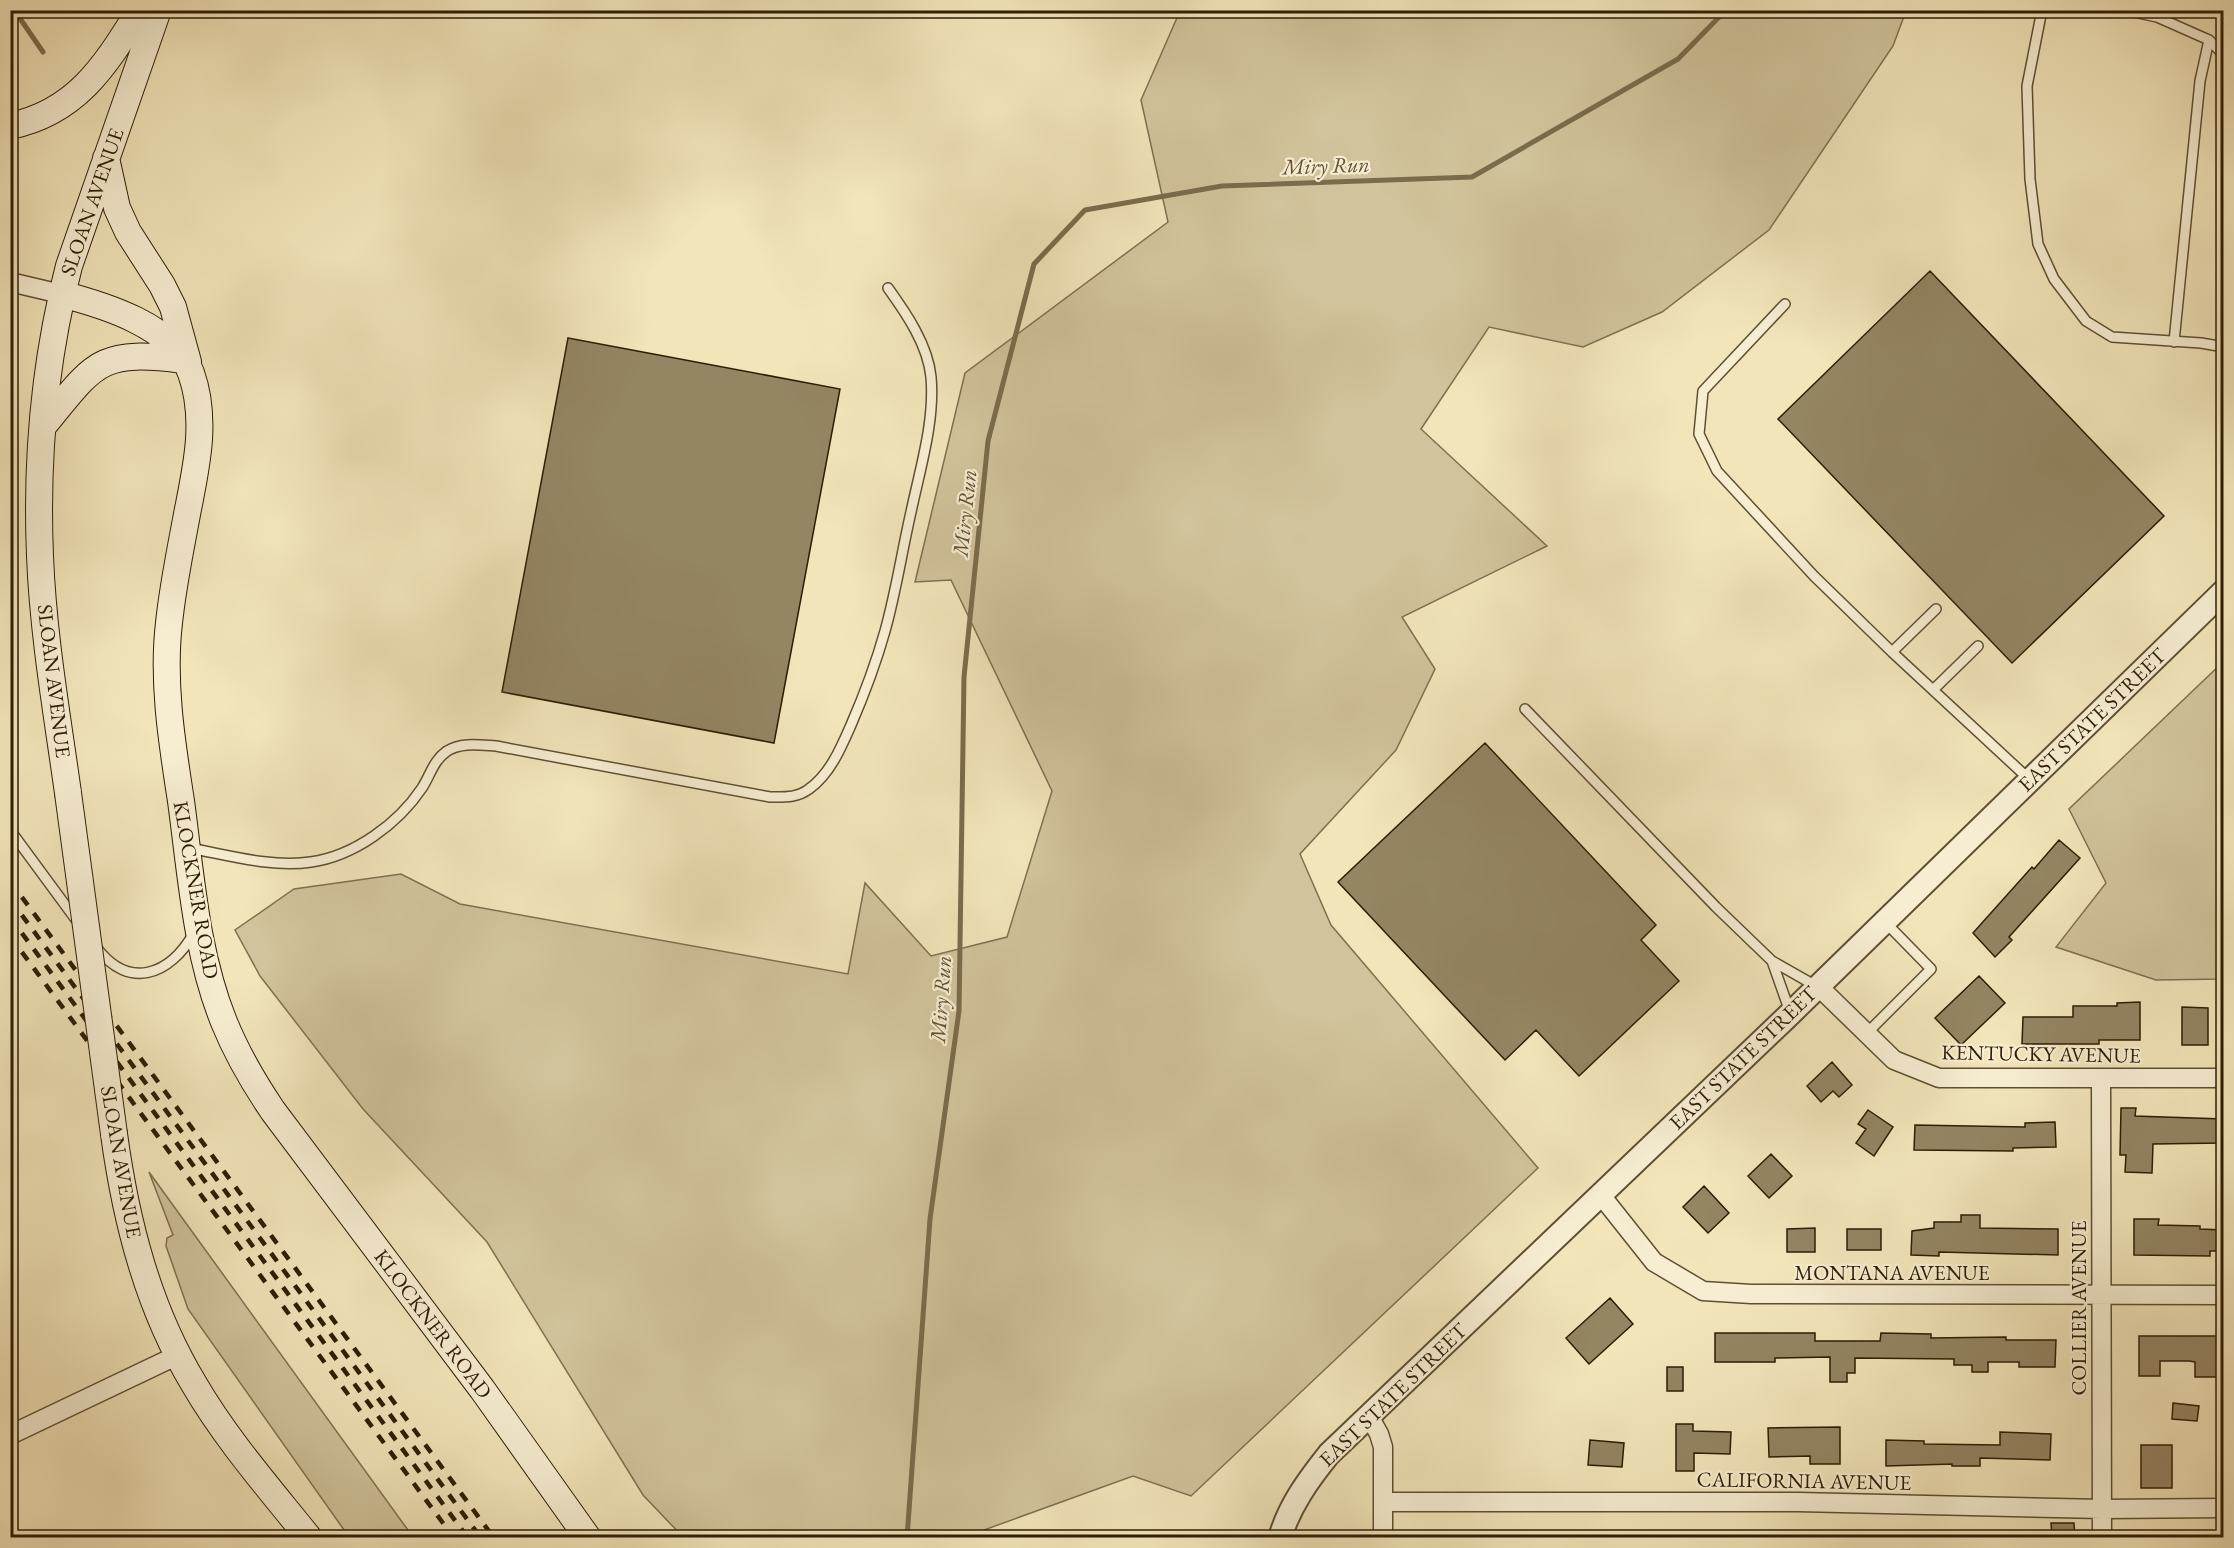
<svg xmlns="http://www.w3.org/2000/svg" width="2234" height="1548" font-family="'EB Garamond',serif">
<rect width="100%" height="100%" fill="#f2e5ba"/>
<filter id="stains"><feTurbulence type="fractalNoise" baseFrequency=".00333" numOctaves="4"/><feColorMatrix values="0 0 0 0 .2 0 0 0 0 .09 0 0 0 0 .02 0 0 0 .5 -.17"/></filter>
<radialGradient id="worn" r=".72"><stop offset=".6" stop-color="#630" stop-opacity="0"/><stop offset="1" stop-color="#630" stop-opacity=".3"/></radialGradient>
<path fill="#d1c39b" stroke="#807050" stroke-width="1.5" d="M 1180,11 L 1906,11 L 1893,46 L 1769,230 L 1662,312 L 1583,347 L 1489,327 L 1421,429 L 1547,546 L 1402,617 L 1435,669 L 1396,750 L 1300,854 L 1331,925 L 1538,1168 L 1191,1496 L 1133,1476 L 984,1530 L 983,1537 L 683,1537 L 643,1495 L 487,1242 L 363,1109 L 260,976 L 235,930 L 294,889 L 401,874 L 460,904 L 848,974 L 865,883 L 931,956 L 1007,937 L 1052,791 L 951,580 L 915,582 L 965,373 L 1168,222 L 1141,100 Z
M 2223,662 L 2223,979 L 2156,980 L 2056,947 L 2106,883 L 2069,809 Z
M 149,1172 L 413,1537 L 349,1537 L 188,1309 L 166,1246 L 167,1238 L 173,1235 Z"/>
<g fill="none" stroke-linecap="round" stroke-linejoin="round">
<path stroke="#7b6c4c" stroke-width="5" d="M 17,10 L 19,17 L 43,52
M 907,1538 L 930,1219 L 959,1011 L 964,677 L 988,441 L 1034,264 L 1085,210 L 1222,186 L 1472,177 L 1678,59 L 1726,10"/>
</g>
<path fill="#948563" stroke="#2e1d04" stroke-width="1.5" d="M 1930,271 L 2164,516 L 2012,663 L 1778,419 Z
M 568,338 L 840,389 L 774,743 L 502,692 Z
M 1485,743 L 1656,925 L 1641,940 L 1679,981 L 1579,1076 L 1536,1030 L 1505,1060 L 1338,882 Z
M 2059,840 L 2080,858 L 2009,937 L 2012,940 L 1995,957 L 1973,933 L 2032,867 L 2034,869 Z
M 1979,976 L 2005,1003 L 1961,1045 L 1935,1018 Z
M 2140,1002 L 2140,1040 L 2099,1040 L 2099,1044 L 2022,1044 L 2023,1017 L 2073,1017 L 2073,1006 L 2117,1006 L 2117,1003 Z
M 2182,1007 L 2208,1008 L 2208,1045 L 2182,1045 Z
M 1832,1062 L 1852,1085 L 1839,1097 L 1833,1091 L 1821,1102 L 1807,1086 Z
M 2121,1108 L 2136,1108 L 2135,1116 L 2223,1119 L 2223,1143 L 2153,1144 L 2152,1173 L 2125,1172 L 2126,1155 L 2120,1155 Z
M 1868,1110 L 1893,1127 L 1874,1156 L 1856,1143 L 1866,1129 L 1858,1124 Z
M 2055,1122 L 2056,1147 L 2013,1148 L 2013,1151 L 1914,1150 L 1915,1125 L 2025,1127 L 2025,1123 Z
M 1771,1154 L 1792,1176 L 1769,1198 L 1748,1176 Z
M 1704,1186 L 1729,1213 L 1708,1233 L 1683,1207 Z
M 1961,1215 L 1980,1215 L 1980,1228 L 2058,1229 L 2058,1255 L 1939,1252 L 1939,1256 L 1911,1255 L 1912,1231 L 1934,1228 L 1934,1222 L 1961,1222 Z
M 2134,1219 L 2159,1219 L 2158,1225 L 2200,1226 L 2200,1229 L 2223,1230 L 2223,1251 L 2210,1251 L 2210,1256 L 2134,1255 Z
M 1815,1228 L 1815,1252 L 1787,1252 L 1787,1229 Z
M 1847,1229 L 1881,1229 L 1881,1250 L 1847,1250 Z
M 1610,1298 L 1633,1324 L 1589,1364 L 1566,1338 Z
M 1715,1333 L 1815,1333 L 1815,1341 L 1880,1341 L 1881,1333 L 1931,1334 L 1931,1338 L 2006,1337 L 2006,1340 L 2056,1340 L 2055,1367 L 2019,1367 L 2019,1362 L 1988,1362 L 1988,1372 L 1972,1372 L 1972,1365 L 1954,1365 L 1954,1359 L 1855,1358 L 1855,1373 L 1847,1373 L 1847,1382 L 1830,1382 L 1830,1357 L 1775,1358 L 1775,1362 L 1715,1362 Z
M 2139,1336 L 2219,1336 L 2219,1377 L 2195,1377 L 2195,1362 L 2189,1361 L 2160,1361 L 2160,1376 L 2139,1376 Z
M 1667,1367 L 1683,1367 L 1683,1391 L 1667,1391 Z
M 2173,1403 L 2199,1406 L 2197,1421 L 2172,1419 Z
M 1676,1424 L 1693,1424 L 1693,1431 L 1731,1432 L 1730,1454 L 1694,1453 L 1694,1471 L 1676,1471 Z
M 1840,1427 L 1840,1464 L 1810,1464 L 1810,1456 L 1769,1457 L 1768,1428 Z
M 2000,1432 L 2051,1434 L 2050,1460 L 1980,1458 L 1980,1466 L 1952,1466 L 1952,1464 L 1886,1466 L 1886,1440 L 1924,1441 L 1924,1444 L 2000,1445 Z
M 1590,1440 L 1624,1443 L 1622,1467 L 1588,1465 Z
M 2141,1445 L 2172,1445 L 2172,1488 L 2141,1488 Z
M 2051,1523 L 2074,1523 L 2075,1538 L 2052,1538 Z"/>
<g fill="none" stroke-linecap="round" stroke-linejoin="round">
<defs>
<path id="service" d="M 2044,10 L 2041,15 L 2027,86 L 2030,179 L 2038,244 L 2054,279 L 2086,321 L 2112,337 L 2201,343 L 2224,347
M 2124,10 L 2157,17 L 2209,40 L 2224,55
M 1785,304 L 1703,391 L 1699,434 L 1717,471 L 1814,576 L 1892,652 L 2030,780
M 2174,342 L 2200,81 L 2209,40
M 1892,652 L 1936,609
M 1934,689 L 1978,646
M 1525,709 L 1716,907 L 1772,961 L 1790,1012
M 10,830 L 77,921
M 189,848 C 228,855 272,868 311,862 C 354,856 398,824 422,788 C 431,774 433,761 447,751 C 461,742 480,745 496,746 L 770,797 C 785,797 797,798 809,789 C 830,774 841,748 851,725 C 864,695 876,663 885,631 C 896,592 902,551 911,512 C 920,469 935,421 931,377 C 928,345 906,313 888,288
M 96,947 C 129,991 170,975 194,933
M 1772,961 L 1816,986
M 1867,1033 L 1931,969 L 1885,922"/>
<path id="minor" d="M 10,282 L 61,294
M 1819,987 L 1894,1060 L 1939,1078 L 2224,1078
M 2101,1078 L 2102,1538
M 1600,1194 L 1654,1262 L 1703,1291 L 1751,1294 L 2224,1295
M 1369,1416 L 1379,1434 L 1383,1447 L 1383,1538
M 10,1435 L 178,1355
M 1384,1502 L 1798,1502 L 2102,1509 L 2224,1508"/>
<path id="tertiary" d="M 1280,1538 C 1289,1506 1309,1479 1329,1454 L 1790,1014 L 2224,591"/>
<path id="secondary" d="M 10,126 C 78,112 106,64 140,10
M 106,158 L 117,208 L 128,232 L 162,285 L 173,307 L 188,362
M 61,294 C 104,305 174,326 191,373 C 207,418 197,464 188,509 C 181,547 173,584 169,623 C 162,682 172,743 181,801 C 191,875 196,953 224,1022 C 237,1054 254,1083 273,1111 L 482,1389 L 588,1538
M 44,425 C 95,363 99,349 183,360
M 68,793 C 57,714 43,635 40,556 C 36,460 45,359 69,266 L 158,10
M 114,1134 C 126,1222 148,1308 194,1384 C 226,1439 269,1488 309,1538"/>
</defs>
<use href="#service" stroke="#5f4f32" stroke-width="12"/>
<use href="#minor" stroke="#5f4f32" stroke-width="21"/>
<use href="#tertiary" stroke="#5f4f32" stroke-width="26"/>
<use href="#secondary" stroke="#2e1d04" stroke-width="28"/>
<use href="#service" stroke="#f7eed2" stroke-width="9"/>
<use href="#minor" stroke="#f7eed2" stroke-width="18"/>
<use href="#tertiary" stroke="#f7eed2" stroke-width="22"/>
<use href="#secondary" stroke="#f7eed2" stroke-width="26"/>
<path stroke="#2e1d04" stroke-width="4.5" stroke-dasharray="10 10" stroke-linecap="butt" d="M 10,881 L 494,1538
M 10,899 L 481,1538
M 10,917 L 468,1538
M 10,936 L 454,1538"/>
<defs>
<path id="secondary-bridge" d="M 68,793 L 114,1134"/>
</defs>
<use href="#secondary-bridge" stroke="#2e1d04" stroke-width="28" stroke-linecap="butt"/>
<use href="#secondary-bridge" stroke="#f7eed2" stroke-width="26"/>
</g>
<g text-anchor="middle" stroke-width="4.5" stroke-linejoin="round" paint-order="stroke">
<g font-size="21" fill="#2e1d04" stroke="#f7eed2">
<text transform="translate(92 202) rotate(-71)" y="7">SLOAN AVENUE</text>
<text transform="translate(54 681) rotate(83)" y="7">SLOAN AVENUE</text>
<text transform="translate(2092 720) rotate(-44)" y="7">EAST STATE STREET</text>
<text transform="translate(196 890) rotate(80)" y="7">KLOCKNER ROAD</text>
<text transform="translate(2041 1054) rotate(1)" y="7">KENTUCKY AVENUE</text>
<text transform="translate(1743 1058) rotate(-44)" y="7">EAST STATE STREET</text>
<text transform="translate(121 1162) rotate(80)" y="7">SLOAN AVENUE</text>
<text x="1892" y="1280">MONTANA AVENUE</text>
<text transform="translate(2079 1308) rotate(-90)" y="7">COLLIER AVENUE</text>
<text transform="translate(433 1324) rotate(53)" y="7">KLOCKNER ROAD</text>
<text transform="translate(1393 1395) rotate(-44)" y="7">EAST STATE STREET</text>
<text transform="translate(1804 1481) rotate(1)" y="7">CALIFORNIA AVENUE</text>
</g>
<g font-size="22" font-style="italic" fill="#625234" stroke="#f7eed2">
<text transform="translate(1326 165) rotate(-2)" y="8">Miry Run</text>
<text transform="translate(964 513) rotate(-84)" y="8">Miry Run</text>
<text transform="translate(940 999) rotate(-86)" y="8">Miry Run</text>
</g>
</g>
<rect width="2234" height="1548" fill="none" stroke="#f2e5ba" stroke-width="36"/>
<rect x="12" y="12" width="2210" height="1524" fill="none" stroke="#2e1d04" stroke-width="3"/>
<rect x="18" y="18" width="2198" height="1512" fill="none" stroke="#2e1d04" stroke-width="1.5"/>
<rect width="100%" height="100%" filter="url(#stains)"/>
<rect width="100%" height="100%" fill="url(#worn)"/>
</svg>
